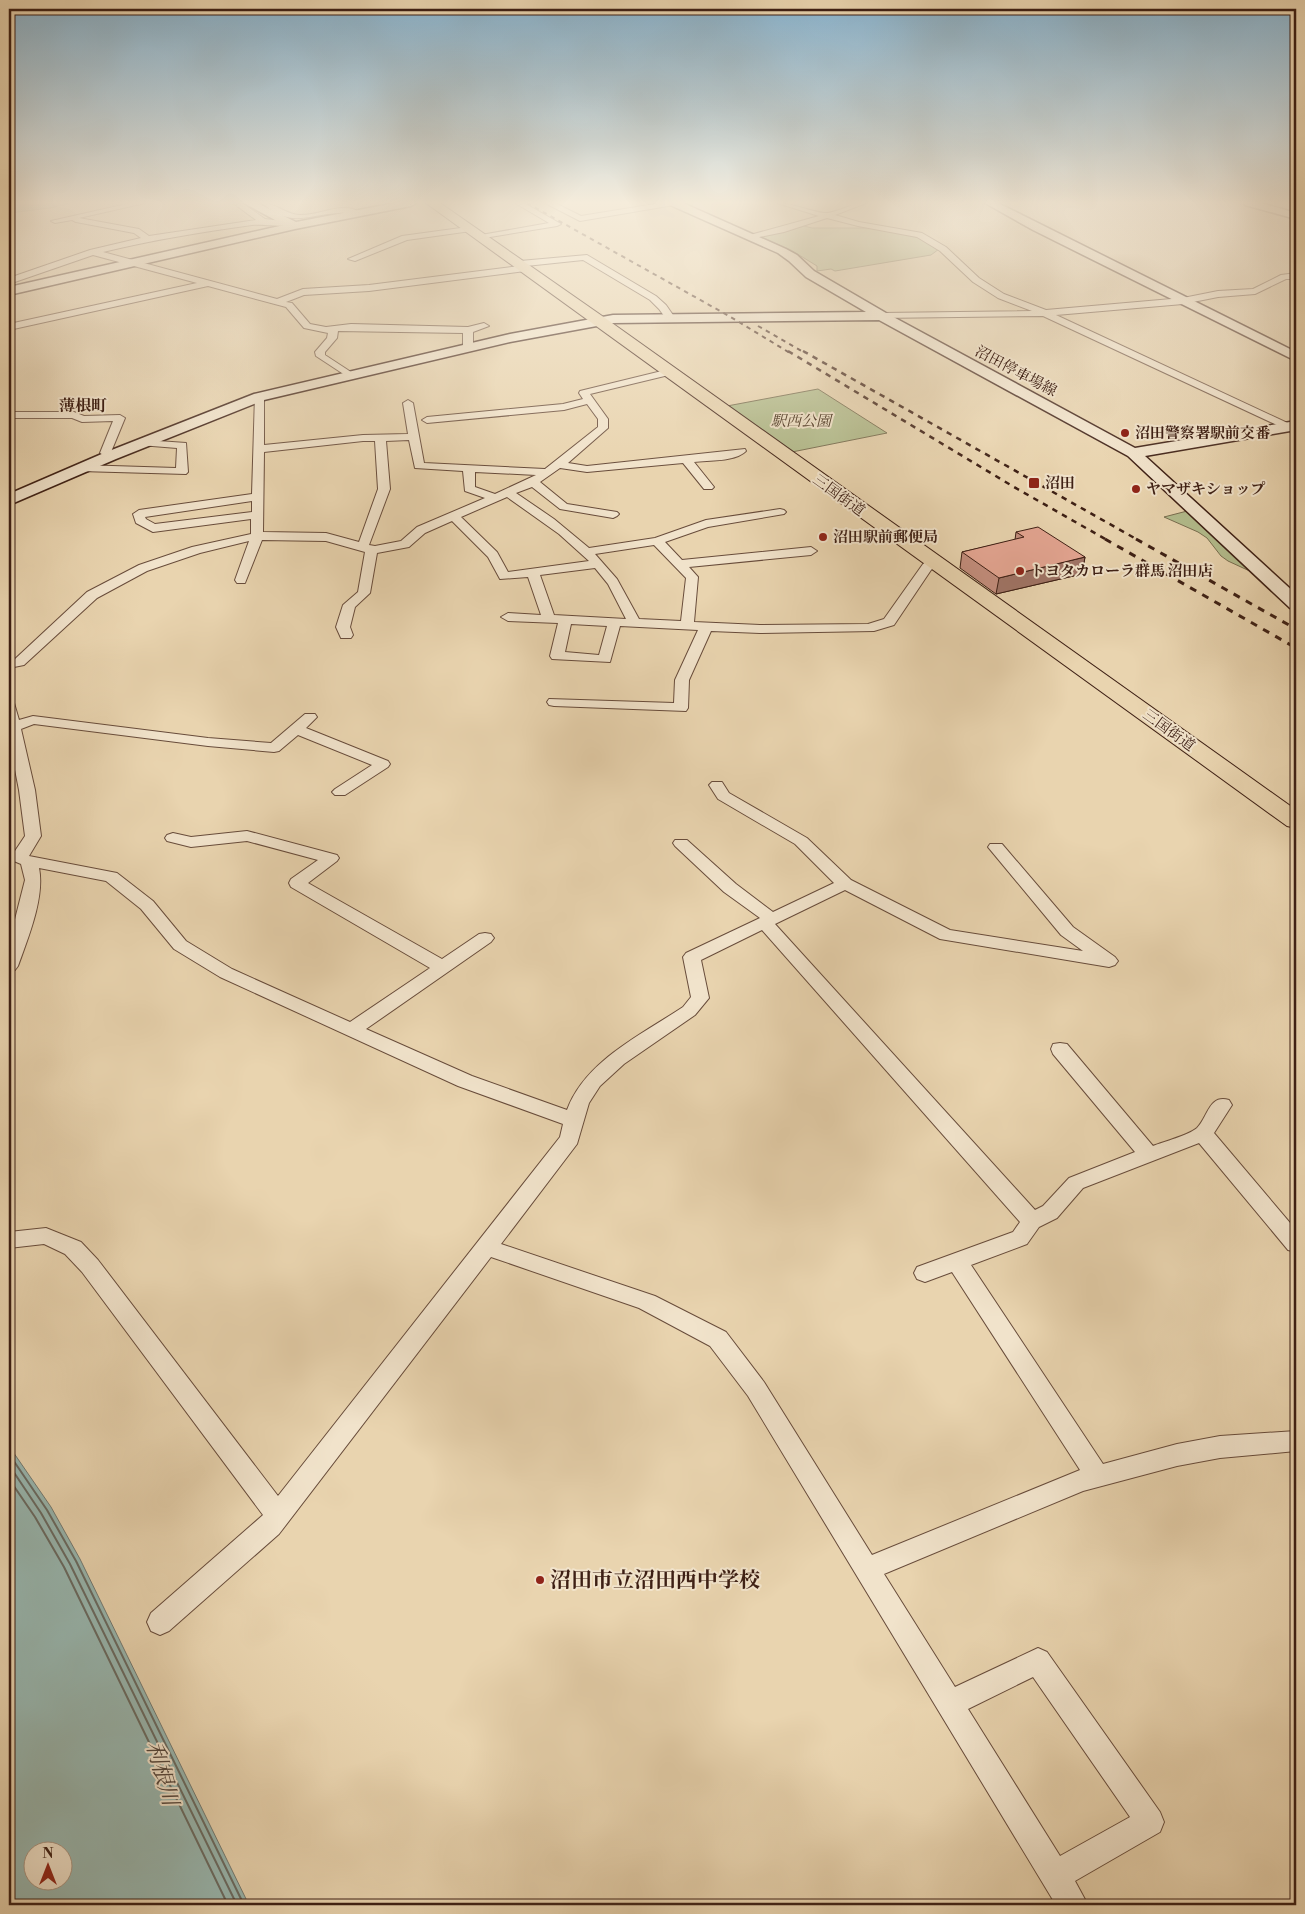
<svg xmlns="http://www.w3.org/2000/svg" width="1305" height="1914" font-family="'Libre Bodoni','Noto Serif JP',serif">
<rect width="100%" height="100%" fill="#e9d4af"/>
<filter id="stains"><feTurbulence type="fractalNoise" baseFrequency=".004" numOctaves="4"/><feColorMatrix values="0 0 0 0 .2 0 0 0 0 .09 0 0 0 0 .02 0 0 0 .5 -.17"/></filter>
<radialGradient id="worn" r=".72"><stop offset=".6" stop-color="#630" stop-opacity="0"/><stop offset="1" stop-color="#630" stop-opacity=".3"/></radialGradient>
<path fill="#b3bd8d" stroke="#786e50" d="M 804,226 L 812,228 L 875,228 L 917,236 L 939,249 L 931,255 L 835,271 L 831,269 L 817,271 L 817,266 L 791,250 L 762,237 Z
M 818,389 L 887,433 L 792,452 L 727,406 Z
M 1191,510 L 1254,573 L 1228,561 L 1221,556 L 1207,538 L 1198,532 L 1164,517 Z"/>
<path fill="#98b7b0" stroke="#747a72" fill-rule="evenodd" d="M 9,203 L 71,203 L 50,208 L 9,213 Z
M 9,1446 L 51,1507 L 80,1559 L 249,1905 L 9,1905 ZM 32,1852 L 62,1852 L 62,1882 L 32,1882 Z"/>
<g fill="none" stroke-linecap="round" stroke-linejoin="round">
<path stroke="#6a6b62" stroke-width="2" d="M 9,1454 L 47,1510 L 76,1561 L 244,1905
M 9,1465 L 41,1513 L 70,1564 L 237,1905
M 9,1479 L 35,1517 L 64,1567 L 228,1905"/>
<defs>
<path id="street" d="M 131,203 L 145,203 L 79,218 L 139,229 L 149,236 L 256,220 L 233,203 L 242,203 L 265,219 L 292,222 L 293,224 C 288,228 261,224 252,225 C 201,232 152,240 103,252 L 277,299 L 303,289 L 369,285 L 519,266 L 516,264 L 520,261 L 587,255 L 656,296 L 666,305 L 675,318 L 673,320 L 667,320 L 659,309 L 650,300 L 583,260 L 526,266 L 529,268 L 525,271 L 369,291 L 304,295 L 286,302 L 292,303 L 310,324 L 326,327 L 351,324 L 468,327 L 484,323 L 489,326 L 473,332 L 473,345 L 475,348 L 470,351 L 467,350 L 463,345 L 463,333 L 338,331 L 337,338 L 325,352 L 325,355 L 354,374 L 354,378 L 351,379 L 316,356 L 315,352 L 327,338 L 328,333 L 304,328 L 286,307 L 208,286 L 9,330 L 9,324 L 197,283 L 93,255 L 9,284 L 9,278 L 90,250 L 141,238 L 134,233 L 76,222 L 72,220 L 55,223 L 51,221 Z
M 262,203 C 276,203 285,214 299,215 C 320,216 343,200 362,213 C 356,217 347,212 340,213 C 307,214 292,229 262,203 Z
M 515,203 L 524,203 L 561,224 L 557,226 L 478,239 L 478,235 L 481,235 L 549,223 Z
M 545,203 L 555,203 L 581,216 L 661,203 L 678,203 L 674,205 L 580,221 Z
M 777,203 C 794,203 816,214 828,213 C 841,211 852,203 866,203 L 835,215 L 859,222 L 922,233 L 946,247 L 979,278 L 1004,294 L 1046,310 L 1183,298 L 1218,291 L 1253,289 L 1281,275 L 1296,273 L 1296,279 L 1286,279 L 1255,294 L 1218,297 L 1183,304 L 1056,315 L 1296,427 L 1296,434 L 1043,316 L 878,318 L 878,314 L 881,313 L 1032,311 L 998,298 L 973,282 L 940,251 L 917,237 L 858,226 L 827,218 L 784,232 L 750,239 L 750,235 L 819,216 Z
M 468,227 L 472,229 L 471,231 L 407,240 L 355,261 L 348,259 L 402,236 Z
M 670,369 L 673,370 L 673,374 L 590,394 L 608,419 L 608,428 L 568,463 L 587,466 L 745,449 L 746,451 C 735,462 709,460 694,462 L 714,487 L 712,489 L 704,489 L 683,463 L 587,472 L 560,468 L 540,482 L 567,504 L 617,512 L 619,514 L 617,516 L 613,518 L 560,509 L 532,487 L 516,493 L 554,519 L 589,548 L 655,538 L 706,520 L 780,509 L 784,510 L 786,512 L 784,514 L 708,527 L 665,542 L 682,560 L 811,547 L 817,551 L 811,555 L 689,567 L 698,577 L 694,622 L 760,625 L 868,624 L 884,619 L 923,564 L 930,559 L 938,559 L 940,562 L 931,570 L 894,625 L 874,631 L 760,633 L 711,631 L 689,680 L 688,708 L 686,711 L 554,706 L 549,705 L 547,702 L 549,699 L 674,703 L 675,680 L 698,630 L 620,626 L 610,662 L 552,659 L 550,656 L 558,623 L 508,621 L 501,617 L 508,613 L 541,615 L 528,577 L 500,579 L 488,557 L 452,521 L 425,533 L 409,547 L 377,553 L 370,593 L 355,607 L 350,627 L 353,635 L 351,638 L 341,638 L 336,627 L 343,605 L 358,592 L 365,552 L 326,541 L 262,540 L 245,583 L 237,583 L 235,580 L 249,541 L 200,553 L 147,571 L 97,598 L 24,665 L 9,668 L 9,660 L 15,659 L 87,592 L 139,565 L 192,547 L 251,534 L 251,519 L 153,532 L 136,523 L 133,514 L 139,510 L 252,494 L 255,395 L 259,394 L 264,397 L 264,445 L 363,435 L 408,434 L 403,403 L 408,400 L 413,403 L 424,463 L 545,469 L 598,427 L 598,419 L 587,404 L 564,410 L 427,423 L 422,420 L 427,417 L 563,404 L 583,399 L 579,393 L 580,391 ZM 409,440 L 415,468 L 463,471 L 465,491 L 485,498 L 417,527 L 401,541 L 375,546 L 369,545 L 390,489 L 386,441 ZM 363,441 L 375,441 L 378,489 L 359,542 L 326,533 L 263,532 L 264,452 ZM 475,472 L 536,475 L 495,494 L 475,487 ZM 507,497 L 559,534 L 589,561 L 508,572 L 497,552 L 461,517 ZM 252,501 L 252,512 L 155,524 L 146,519 L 145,517 ZM 654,545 L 686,578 L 681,621 L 639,619 L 617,579 L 595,554 ZM 595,568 L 608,584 L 626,619 L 554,615 L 540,575 ZM 571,624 L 607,626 L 599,655 L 565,652 Z
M 9,412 L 74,412 L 84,416 L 120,415 L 125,418 L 111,452 L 115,456 L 110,459 L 100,453 L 113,421 L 82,422 L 72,418 L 9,418 Z
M 144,440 L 186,443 L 188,472 L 186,474 L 80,471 L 74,468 L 80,465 L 176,468 L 177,448 L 140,445 L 139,443 Z
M 9,702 L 14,703 L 19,720 L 33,716 L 208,738 L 271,743 L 305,714 L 315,714 L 317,717 L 306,728 L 388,761 L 390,764 L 388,767 L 345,795 L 335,795 L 332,792 L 335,789 L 372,765 L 298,735 L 279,751 L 274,752 L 208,746 L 34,724 L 21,729 L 35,790 L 41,836 L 29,856 L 117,873 L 153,901 L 186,941 L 232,969 L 350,1022 L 430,968 L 291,887 L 289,883 L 291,879 L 318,860 L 247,841 L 191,847 L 167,841 L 165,838 L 167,835 L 173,833 L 191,837 L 247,831 L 337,855 L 339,858 L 337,861 L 308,883 L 442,959 L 479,934 L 485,933 L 491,934 L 494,938 L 491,942 L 366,1029 L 472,1076 L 567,1110 C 585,1061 641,1035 683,1007 L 691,997 L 683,957 L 686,953 L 760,918 L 724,892 L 675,846 L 673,843 L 675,840 L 687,840 L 736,884 L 773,912 L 834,883 L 795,844 L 718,799 L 709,785 L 712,782 L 722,782 L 729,793 L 807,838 L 851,880 L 950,930 L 1083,951 L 1061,935 L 988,847 L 990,844 L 1002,844 L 1073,927 L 1115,957 L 1118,961 L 1115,965 L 1109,967 L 940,939 L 845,890 L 775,924 L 1035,1210 L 1043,1206 L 1069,1178 L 1135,1152 L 1053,1054 L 1051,1049 L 1053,1044 L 1060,1043 L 1067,1044 L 1153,1146 C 1163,1142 1189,1135 1197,1128 C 1208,1117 1209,1094 1229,1100 L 1232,1105 L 1214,1133 L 1296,1230 L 1296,1252 L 1288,1250 L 1199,1143 L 1083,1188 L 1057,1218 L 1039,1227 L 1027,1244 L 971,1265 L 1103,1464 L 1177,1444 L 1220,1436 L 1296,1431 L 1296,1451 L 1220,1458 L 1177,1466 L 1083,1491 L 884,1574 L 955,1687 L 1038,1648 L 1047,1652 L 1160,1812 L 1164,1822 L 1160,1832 L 1075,1881 L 1088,1905 L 1056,1905 L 748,1396 L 710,1346 L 639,1308 L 491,1257 L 279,1534 L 169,1631 L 160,1635 L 151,1631 L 147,1622 L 151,1613 L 263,1515 L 82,1272 L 65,1254 L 44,1244 L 9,1248 L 9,1232 L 46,1228 L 81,1242 L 98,1260 L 278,1496 L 560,1137 L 563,1124 L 458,1086 L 220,977 L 174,949 L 141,909 L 106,881 L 39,868 C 45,897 28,938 18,966 L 15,970 L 9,972 L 9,943 L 25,880 L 21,864 L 9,859 L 9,853 L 15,851 L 25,836 L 19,790 L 9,739 ZM 762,930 L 1020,1222 L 1013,1232 L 917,1267 L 914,1273 L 917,1279 L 925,1282 L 952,1272 L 1080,1470 L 872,1555 L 764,1382 L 726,1332 L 655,1296 L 501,1244 L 577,1144 L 589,1103 L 600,1086 L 624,1064 L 695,1015 L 709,998 L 701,960 ZM 1033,1677 L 1130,1817 L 1060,1856 L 968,1709 Z"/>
<path id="secondary" d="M 244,203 L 257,203 L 296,222 L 395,203 L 416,203 L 411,206 L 295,229 L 9,295 L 9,287 L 284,225 Z
M 669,203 L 683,203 L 786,249 L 797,255 L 814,271 L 886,313 L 1135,448 L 1296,421 L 1296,430 L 1145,456 L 1296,594 L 1296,609 L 1290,608 L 1128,456 L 879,320 L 613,323 L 510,342 L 264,400 L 116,459 L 9,505 L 9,494 L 104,453 L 254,394 L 510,334 L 613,315 L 866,312 L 806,277 L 789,261 L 778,253 L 670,205 Z
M 985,203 L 998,203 L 1296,352 L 1296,361 L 1033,230 Z
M 1244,203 L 1261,203 L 1296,213 L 1296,219 L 1245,205 Z"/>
<path id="highway" d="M 426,203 L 440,203 L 605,318 L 1296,810 L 1296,828 L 1287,826 Z"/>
</defs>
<use href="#street" stroke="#684c3b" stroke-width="2"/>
<use href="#secondary" stroke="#3d1f14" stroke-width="3"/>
<use href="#highway" stroke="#3d1f14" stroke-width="2"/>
<use href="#street" fill="#f1e3cb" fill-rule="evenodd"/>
<use href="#secondary" fill="#f1e3cb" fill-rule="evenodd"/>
<use href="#highway" fill="#e9d4af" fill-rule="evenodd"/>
<path stroke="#3d1f14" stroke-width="2" stroke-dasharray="4.5 4.5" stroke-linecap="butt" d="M 527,203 L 729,316 L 790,353
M 758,326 L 805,353"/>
<path stroke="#3d1f14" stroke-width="2.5" stroke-dasharray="5.5 5.5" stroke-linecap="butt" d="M 788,351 L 1014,487 L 1107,540
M 803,351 L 1138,540"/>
<path stroke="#3d1f14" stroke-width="3" stroke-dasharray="7 7" stroke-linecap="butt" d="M 1105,539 L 1296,648
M 1136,539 L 1296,629"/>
</g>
<path fill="#c48e7e" stroke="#3d1f14" d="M 1016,532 L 1085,557 L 1082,574 L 996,594 L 960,568 L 962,552 L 1015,540 Z"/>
<path fill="#a07466" stroke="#3d1f14" d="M 1085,557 L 1082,574 L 996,594 L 999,578 Z"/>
<path fill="#e4a592" stroke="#3d1f14" d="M 1038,527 L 1085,557 L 999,578 L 962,552 L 1024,537 L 1016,532 Z"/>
<linearGradient id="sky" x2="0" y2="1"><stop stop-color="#88b5d2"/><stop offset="0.43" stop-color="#f5ecdb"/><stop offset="1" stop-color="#f5ecdb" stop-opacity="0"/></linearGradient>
<rect width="1305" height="471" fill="url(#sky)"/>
<g fill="#8f2418" stroke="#f1e3cb" stroke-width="2">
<circle cx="1125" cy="433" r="5"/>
<rect x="1028" y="477" width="12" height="12" rx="2.5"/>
<circle cx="1136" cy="489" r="5"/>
<circle cx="823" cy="537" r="5"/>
<circle cx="1020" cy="571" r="5"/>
<circle cx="540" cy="1580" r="5"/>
</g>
<g text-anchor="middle" stroke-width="4" stroke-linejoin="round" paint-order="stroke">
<g font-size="15" fill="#3d1f14" stroke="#f1e3cb">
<text transform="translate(1016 371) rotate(28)" y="5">沼田停車場線</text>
<text transform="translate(839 495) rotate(36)" y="5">三国街道</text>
<text transform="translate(1169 730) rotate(36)" y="5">三国街道</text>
</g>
<g font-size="15" font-style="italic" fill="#5a4632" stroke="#f1e3cb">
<text x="801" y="426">駅西公園</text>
</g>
<g font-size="15" font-weight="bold" fill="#3d1f14" stroke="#f1e3cb" text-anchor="start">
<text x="1135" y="438">沼田警察署駅前交番</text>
<text x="1045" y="488">沼田</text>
<text x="1146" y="494">ヤマザキショップ</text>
<text x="833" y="542">沼田駅前郵便局</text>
<text x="1030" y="576">トヨタカローラ群馬 沼田店</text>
</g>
<g font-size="16" font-weight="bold" fill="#3d1f14" stroke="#f1e3cb">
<text x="83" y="411">薄根町</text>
</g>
<g font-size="21" font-weight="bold" fill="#3d1f14" stroke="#f1e3cb" text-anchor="start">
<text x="550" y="1587">沼田市立沼田西中学校</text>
</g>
<g font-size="22" font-style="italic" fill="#54453b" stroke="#f1e3cb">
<text transform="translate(163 1773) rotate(74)" y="8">利根川</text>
</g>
</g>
<rect width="1305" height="1914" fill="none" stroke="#e9d4af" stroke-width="30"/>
<rect x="10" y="10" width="1285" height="1894" fill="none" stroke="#3d1f14" stroke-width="2.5"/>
<rect x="15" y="15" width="1275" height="1884" fill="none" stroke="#3d1f14"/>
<g transform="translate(48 1866)"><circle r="24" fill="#f1e3cb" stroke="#a99582"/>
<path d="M0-4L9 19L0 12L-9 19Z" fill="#8f2418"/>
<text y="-8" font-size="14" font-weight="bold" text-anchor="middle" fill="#3d1f14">N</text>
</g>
<rect width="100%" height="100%" filter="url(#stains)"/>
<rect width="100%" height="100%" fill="url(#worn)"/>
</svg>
